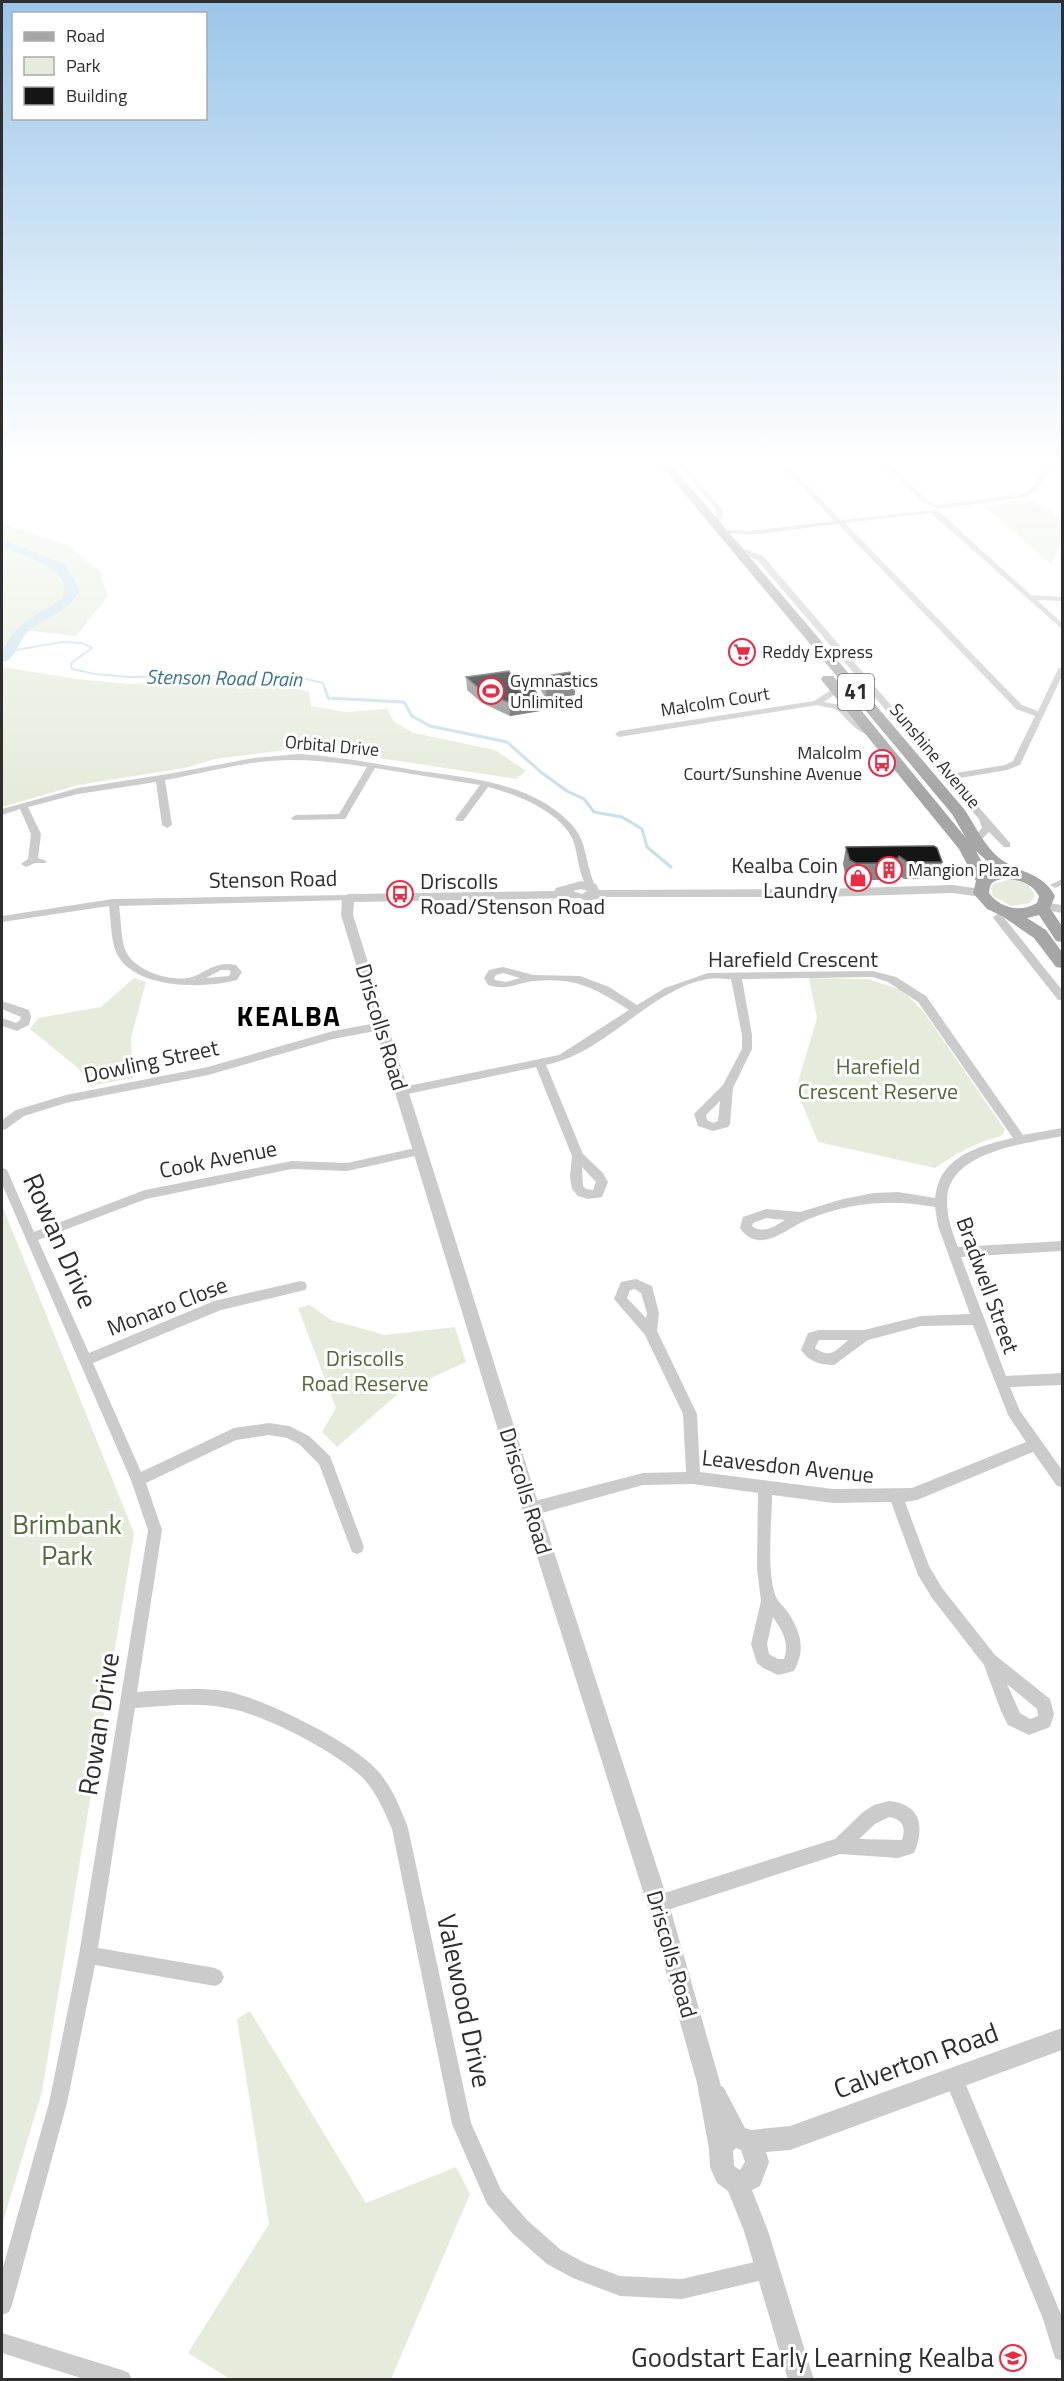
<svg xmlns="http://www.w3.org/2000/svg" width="1064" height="2381" font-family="'Titillium Web',sans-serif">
<rect width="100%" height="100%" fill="#fff"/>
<path fill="#e5ecdb" d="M 1027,499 L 1062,517 L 1062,543 L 1051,564 L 984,506 Z
M 2,524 L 67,545 L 100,571 L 108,596 L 76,636 L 22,630 L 10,651 L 2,659 Z
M 2,667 L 77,679 L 129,684 L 194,681 L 252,687 L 292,687 L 309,692 L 311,706 L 346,712 L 387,709 L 394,722 L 414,733 L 495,750 L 526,771 L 516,779 L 379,758 L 292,749 L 215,759 L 185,768 L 78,785 L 2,807 Z
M 1011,879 C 1021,881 1032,885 1035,896 L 1030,903 L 1011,906 L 993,896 L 991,888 L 993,884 Z
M 134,978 L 146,982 L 131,1038 L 133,1078 L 90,1086 L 78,1068 L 30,1029 L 38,1018 L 101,1007 Z
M 809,978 L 868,979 L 902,990 L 923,1011 L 1005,1130 L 1001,1136 C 975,1143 957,1153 935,1168 L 818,1142 L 796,1089 L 817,1018 Z
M 2,1205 L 134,1533 L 42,2092 L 2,2225 Z
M 310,1305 L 331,1320 L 385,1335 L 455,1327 L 466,1362 L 400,1392 L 337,1447 L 322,1432 L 336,1408 L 298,1308 Z
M 250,2011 L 366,2203 L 456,2167 L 470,2194 L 391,2379 L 230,2379 L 188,2353 L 269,2224 L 237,2019 Z"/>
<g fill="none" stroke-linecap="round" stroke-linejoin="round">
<path stroke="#c6e0ec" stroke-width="2" d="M 10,651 L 62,642 L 82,643 L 92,648 L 71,663 L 72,669 L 95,674 L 130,677 L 214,676 L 249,680 L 297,677 L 323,683 L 326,691"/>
<path stroke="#c6e0ec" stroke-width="3" d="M 325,689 L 328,698 L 404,702 L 412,716 L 430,726 L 507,742 L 542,773 L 567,791 L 584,799 L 594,812 L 622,817 L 642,829 L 647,847 L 671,867"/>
<path fill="#c6e0ec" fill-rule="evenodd" d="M 2,539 L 63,563 L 76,582 L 79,591 C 67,614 46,616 28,632 C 18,641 17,659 2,663 C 0,632 39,613 62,599 C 77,569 22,556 2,547 Z"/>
<path fill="#cbcbcb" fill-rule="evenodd" d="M 675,462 L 681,462 L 722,509 L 723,517 L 716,523 L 711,522 L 716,516 L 716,509 Z
M 778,462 L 785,462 L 841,520 L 935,510 L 943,515 L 1031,595 L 1062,597 L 1062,601 L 1037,600 L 1062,623 L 1062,629 L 931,513 L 845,523 L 1022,705 L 1038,711 L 1058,669 L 1062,667 L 1062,676 L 1020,765 L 1007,770 L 954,779 L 1010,843 L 1010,847 L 1004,847 L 989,832 L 978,843 L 972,843 L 970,841 L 982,828 L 979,819 L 757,560 L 733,549 L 740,547 L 763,556 L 950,774 L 1005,765 L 1013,761 L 1035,716 L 1016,709 L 838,524 L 749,535 L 719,532 L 717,531 L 721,529 L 749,531 L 834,521 Z
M 880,462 L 887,462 L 928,501 L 938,505 L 1022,494 L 1031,488 L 1050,463 L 1055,464 L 1036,491 L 1026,497 L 938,509 L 924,503 Z
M 834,688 L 841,690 L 824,702 L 841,705 L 853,718 L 874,731 L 874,735 C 858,736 848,719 837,710 C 832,707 823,707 817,705 L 619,737 L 615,734 L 619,731 L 814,701 Z
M 299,754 C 336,756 372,763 408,769 C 464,778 529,780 571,824 C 588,841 585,866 596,887 L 594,889 L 588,889 C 578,874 579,857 573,840 C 561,812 516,794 488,787 L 463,821 L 457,821 L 455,819 L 480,785 L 375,768 L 345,819 L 293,820 L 291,818 L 296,815 L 339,814 L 367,767 C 335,762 303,758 270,761 C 234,764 200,774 165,780 L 172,825 L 167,828 L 162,825 L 156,782 L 78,794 L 28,807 L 41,834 L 38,858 L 47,861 L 45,863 L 35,863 L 26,867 L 21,864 L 28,859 L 31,834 L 20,809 L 2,815 L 2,809 L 78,788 L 168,774 L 254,758 Z
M 1062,879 L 1062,885 L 1055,888 L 1050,885 Z
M 348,895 L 351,896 L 351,900 L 119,906 C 121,918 121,941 126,952 C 136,971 168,981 188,978 C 206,974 214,960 236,965 L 242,972 L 237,980 C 204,989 133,990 116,952 C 111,941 111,919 109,906 L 2,922 L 2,916 L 113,899 ZM 221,970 L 229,970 L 231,972 L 229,976 L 206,978 Z
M 998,914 L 1002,915 L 1062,990 L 1062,1000 L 1058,1000 L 994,919 L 993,917 Z
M 503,967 L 533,975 L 580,976 L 609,987 L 637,1005 L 665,988 L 708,973 L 873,971 L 896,977 L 926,996 L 1023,1135 L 1062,1128 L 1062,1136 C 1026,1144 946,1151 947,1202 C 947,1217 952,1232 958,1247 L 1062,1241 L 1062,1251 L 961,1257 L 1006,1376 L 1062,1373 L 1062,1385 L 1010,1387 L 1020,1411 L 1062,1470 L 1062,1487 L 1057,1486 L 1033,1452 L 917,1500 L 905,1502 L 929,1566 L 942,1588 L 995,1655 L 1050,1699 L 1054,1714 L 1050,1727 L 1029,1735 L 1008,1725 L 1001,1711 L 984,1665 L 932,1598 L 918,1575 L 891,1502 L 833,1503 L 772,1495 C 772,1522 766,1572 776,1597 C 778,1602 784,1607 787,1611 C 801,1632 806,1649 794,1671 L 778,1675 L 763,1668 L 757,1663 L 751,1644 L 761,1601 L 757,1569 L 758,1493 L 693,1484 L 643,1485 L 531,1516 L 526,1514 L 524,1509 L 526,1504 L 531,1502 L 643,1473 L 686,1472 L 683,1414 L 645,1335 L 614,1299 L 621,1282 L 636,1279 L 652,1286 L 653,1290 L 659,1313 L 657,1331 L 697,1414 L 700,1472 L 833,1489 L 912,1488 L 1026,1442 L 1008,1415 L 973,1325 L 921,1326 L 868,1340 L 834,1365 C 821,1365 809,1362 801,1350 L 808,1333 L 819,1330 L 864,1330 L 921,1316 L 970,1314 L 938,1226 L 935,1207 C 889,1199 852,1202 809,1219 C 793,1225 780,1238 763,1240 C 753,1241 745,1236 740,1228 L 743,1217 L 766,1209 L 800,1212 L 843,1199 L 874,1193 L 898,1192 L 935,1198 C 936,1192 937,1185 940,1179 C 953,1152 987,1144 1013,1138 L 918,1002 L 888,982 L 873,977 L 742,979 L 752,1035 L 752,1049 L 733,1088 L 730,1124 L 728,1127 L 713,1131 L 698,1126 L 694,1114 L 723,1085 L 742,1049 L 742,1035 L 731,979 C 724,979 716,978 708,979 C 650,989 606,1053 546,1065 L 583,1154 L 603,1173 L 608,1182 L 602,1197 L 588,1199 L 578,1196 L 572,1189 L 570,1177 L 572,1156 L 536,1067 L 403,1095 L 397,1091 L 403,1087 L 559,1055 L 629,1010 C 595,988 576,977 534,981 C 515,983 509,991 488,985 L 484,978 L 489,970 ZM 503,973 L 520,978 L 506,982 L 495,980 L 494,978 L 496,975 ZM 720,1101 L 718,1121 L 713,1123 L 707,1120 L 706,1115 ZM 582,1167 L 596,1182 L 593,1190 L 586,1189 L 583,1186 ZM 766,1218 L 785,1220 C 775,1226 763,1235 752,1226 L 753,1223 ZM 635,1289 L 641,1293 L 647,1313 L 646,1318 L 627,1298 L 630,1290 ZM 819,1340 L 848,1340 C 835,1351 831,1359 815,1348 ZM 773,1617 C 782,1630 790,1643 784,1659 L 778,1659 L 769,1654 L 767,1644 ZM 1007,1684 L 1037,1709 L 1038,1716 L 1030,1719 L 1020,1713 Z
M 2,1001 L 29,1010 L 31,1017 L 29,1025 L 17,1031 L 2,1026 L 2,1018 L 16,1023 L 20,1020 L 21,1017 L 2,1009 Z
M 382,1022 L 387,1026 L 386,1029 L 333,1039 L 208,1075 L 66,1103 L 24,1116 L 6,1129 L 2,1130 L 2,1120 L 16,1110 L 66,1095 L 208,1067 L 333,1031 Z
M 420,1147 L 426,1151 L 424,1154 L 347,1171 L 292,1169 L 146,1199 L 38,1240 L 89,1353 L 214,1301 L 301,1281 L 305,1282 L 307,1286 L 305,1290 L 301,1291 L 221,1310 L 93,1363 L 141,1472 L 234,1428 L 269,1423 L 289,1426 L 309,1436 L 330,1456 L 364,1547 L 362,1552 L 357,1554 L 352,1552 L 319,1464 L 299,1444 L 287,1438 L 269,1435 L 236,1440 L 146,1483 L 162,1530 L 137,1692 C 166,1690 196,1687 225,1691 C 261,1697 350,1741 375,1768 C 391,1784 400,1807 408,1828 L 471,2123 L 501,2190 L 527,2220 L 561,2250 L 585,2263 L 620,2276 L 682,2279 L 767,2259 L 774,2262 L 777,2269 L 774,2276 L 767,2279 L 682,2299 L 620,2296 L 573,2278 L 547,2264 L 513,2234 L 487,2204 L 452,2124 L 392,1829 C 384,1811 376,1791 362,1777 C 334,1751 264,1714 227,1708 C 197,1702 165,1706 135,1708 L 98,1948 L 215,1968 L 221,1971 L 224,1977 L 221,1983 L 215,1986 L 95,1965 L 67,2103 L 12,2305 L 9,2312 L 2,2315 L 2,2271 L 49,2103 L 79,1955 L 148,1530 L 131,1480 L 2,1184 L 2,1168 L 6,1169 L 8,1172 L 34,1232 L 145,1190 L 292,1161 L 347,1163 Z
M 889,1801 C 921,1804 925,1827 914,1853 L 898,1858 L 840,1854 L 658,1913 L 652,1910 L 649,1904 L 652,1898 L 658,1895 L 835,1839 L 863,1812 L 874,1805 ZM 889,1817 C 903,1819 906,1828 902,1840 L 859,1839 L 875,1824 Z
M 954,2071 L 961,2073 L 1062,2317 L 1062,2361 L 1055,2358 L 1043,2319 L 945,2080 L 947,2073 Z
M 2,2333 L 122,2370 L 129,2373 L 132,2380 L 87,2380 L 2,2353 Z"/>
<path fill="#cbcbcb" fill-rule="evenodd" d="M 581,881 L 596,884 L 599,890 L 823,889 L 953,885 L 981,889 L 987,893 L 981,897 L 953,893 L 823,897 L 606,897 L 586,901 L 580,898 L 354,902 L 353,915 L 540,1509 L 669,1904 L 721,2086 L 724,2088 L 745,2128 L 751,2130 L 790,2126 L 1062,2028 L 1062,2050 L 790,2150 L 766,2152 L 769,2162 L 760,2186 L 752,2190 L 768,2231 L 814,2380 L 788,2380 L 744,2231 L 728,2191 L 717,2183 L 710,2167 L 709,2149 L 697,2083 L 647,1904 L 522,1509 L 341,915 L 342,898 L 348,894 L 554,891 L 556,888 ZM 581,889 L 587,891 L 582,894 L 573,891 ZM 736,2148 L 741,2150 L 745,2162 L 740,2170 L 734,2166 L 733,2151 Z
M 1044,902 L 1062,905 L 1062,913 L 1040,909 L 1038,906 L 1040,903 Z"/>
<path fill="#a6a6a6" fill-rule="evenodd" d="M 658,462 L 669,462 L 964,809 C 977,828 985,849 1005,862 C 1024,874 1043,874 1055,896 L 1050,908 L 1062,926 L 1062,942 L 1056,941 L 1039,915 L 1027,918 L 1046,930 L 1062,952 L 1062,968 L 1056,967 L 1034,938 L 1002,916 L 987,909 L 973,893 L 976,881 L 959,849 L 823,682 L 821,679 L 823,676 L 833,676 L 966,838 L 952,814 ZM 976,851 L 997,870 L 987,872 ZM 1002,879 C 1017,879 1031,882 1039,896 L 1037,903 C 1020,913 1000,908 989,893 C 990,883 992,881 1002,879 Z"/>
</g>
<path fill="#8a8a8a" d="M 466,677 L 520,691 L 540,711 L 510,716 L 482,703 L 467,690 Z
M 540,677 L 575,695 L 546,699 L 540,689 Z
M 846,847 L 942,862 L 937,879 L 904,879 L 895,873 L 888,880 L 852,880 L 846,878 L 843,864 Z"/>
<path fill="#5b5b5b" d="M 575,682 L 575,695 L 546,699 L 546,687 Z
M 540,699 L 540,711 L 510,716 L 510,703 Z
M 899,856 L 895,873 L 888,880 L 893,863 Z"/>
<path fill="#151515" stroke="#5b5b5b" stroke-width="1.5" d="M 509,671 L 520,691 L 534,689 L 540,699 L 510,703 L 482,691 L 466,677 Z
M 570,672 L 575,682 L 546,687 L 540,677 Z
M 934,846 L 937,848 L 942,862 L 908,862 L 899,856 L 893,863 L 856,863 L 850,860 L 846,847 Z"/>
<linearGradient id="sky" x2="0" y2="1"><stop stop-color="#9ac6ea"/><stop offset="0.58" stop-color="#fff"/><stop offset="1" stop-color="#fff" stop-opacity="0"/></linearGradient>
<rect width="1064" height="795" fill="url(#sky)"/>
<defs>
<symbol id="supermarket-ring" viewBox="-11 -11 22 22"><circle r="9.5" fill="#fff" stroke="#e92b44" stroke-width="1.5"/><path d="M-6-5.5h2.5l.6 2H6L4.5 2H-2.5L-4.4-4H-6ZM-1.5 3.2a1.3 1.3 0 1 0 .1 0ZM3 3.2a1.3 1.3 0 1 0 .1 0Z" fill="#e92b44"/></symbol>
<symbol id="stadium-ring" viewBox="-11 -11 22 22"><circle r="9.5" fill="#fff" stroke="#e92b44" stroke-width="1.5"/><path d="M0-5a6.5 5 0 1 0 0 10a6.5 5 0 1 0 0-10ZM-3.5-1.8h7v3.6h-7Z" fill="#e92b44"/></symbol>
<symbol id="bus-ring" viewBox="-11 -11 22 22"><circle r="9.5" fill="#fff" stroke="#e92b44" stroke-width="1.5"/><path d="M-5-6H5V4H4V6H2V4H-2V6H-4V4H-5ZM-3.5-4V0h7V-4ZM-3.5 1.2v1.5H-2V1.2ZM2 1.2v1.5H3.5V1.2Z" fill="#e92b44"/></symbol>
<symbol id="building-ring" viewBox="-11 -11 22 22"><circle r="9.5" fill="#fff" stroke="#e92b44" stroke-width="1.5"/><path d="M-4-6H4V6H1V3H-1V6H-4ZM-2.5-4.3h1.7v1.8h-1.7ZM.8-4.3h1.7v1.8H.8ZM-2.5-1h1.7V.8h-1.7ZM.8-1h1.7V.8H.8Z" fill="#e92b44"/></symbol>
<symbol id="shop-ring" viewBox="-11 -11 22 22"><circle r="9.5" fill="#fff" stroke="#e92b44" stroke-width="1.5"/><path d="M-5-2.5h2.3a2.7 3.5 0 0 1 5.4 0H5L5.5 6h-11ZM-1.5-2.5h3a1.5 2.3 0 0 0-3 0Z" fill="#e92b44"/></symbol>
<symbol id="school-ring" viewBox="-11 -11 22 22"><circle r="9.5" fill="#fff" stroke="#e92b44" stroke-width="1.5"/><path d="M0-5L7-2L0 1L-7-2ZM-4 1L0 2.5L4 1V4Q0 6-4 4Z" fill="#e92b44"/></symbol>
</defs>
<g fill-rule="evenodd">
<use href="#supermarket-ring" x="727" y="637" width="30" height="30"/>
<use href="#stadium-ring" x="476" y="676" width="30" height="30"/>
<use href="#bus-ring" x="867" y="748" width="30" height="30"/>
<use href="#building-ring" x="874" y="855" width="30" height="30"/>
<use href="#shop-ring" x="843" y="863" width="30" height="30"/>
<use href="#bus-ring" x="385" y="879" width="30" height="30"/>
<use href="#school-ring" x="998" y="2343" width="30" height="30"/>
</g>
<g text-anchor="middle" stroke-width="6" stroke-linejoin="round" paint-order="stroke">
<g font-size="18" fill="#2e2e2e" stroke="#fff" text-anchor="start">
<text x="762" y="658">Reddy Express</text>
<text x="510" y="687">Gymnastics<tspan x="510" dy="21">Unlimited</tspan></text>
<text x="862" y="759" text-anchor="end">Malcolm<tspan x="862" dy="21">Court/Sunshine Avenue</tspan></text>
<text x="908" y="876">Mangion Plaza</text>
</g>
<g font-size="18" fill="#2e2e2e" stroke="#fff">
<text transform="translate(715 702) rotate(-9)" y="6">Malcolm Court</text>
<text transform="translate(332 746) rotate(5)" y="6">Orbital Drive</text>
<text transform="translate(935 756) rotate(50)" y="6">Sunshine Avenue</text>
</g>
<g font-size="20" font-style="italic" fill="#3a7592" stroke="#fff">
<text transform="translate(224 678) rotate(1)" y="7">Stenson Road Drain</text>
</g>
<rect fill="#fff" stroke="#6d6d6d" stroke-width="1.5" x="838" y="674" width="36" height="36" rx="4.5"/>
<g font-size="21" font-weight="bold" fill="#2e2e2e">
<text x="856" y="699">41</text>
</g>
<g font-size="22" fill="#2e2e2e" stroke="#fff" text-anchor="end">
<text x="838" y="873">Kealba Coin<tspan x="838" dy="25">Laundry</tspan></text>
<text x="420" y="889" text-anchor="start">Driscolls<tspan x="420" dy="25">Road/Stenson Road</tspan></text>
</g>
<g font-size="22" fill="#2e2e2e" stroke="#fff">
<text transform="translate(273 879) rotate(-1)" y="8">Stenson Road</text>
<text x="793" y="967">Harefield Crescent</text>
<text transform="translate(382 1027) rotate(73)" y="8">Driscolls Road</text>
<text transform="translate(151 1061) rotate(-12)" y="8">Dowling Street</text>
<text transform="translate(218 1159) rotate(-11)" y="8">Cook Avenue</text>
<text transform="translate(988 1285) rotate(70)" y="8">Bradwell Street</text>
<text transform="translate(167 1306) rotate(-21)" y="8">Monaro Close</text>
<text transform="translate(788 1466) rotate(6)" y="8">Leavesdon Avenue</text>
<text transform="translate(526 1491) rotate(73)" y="8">Driscolls Road</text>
<text transform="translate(672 1954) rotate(74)" y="8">Driscolls Road</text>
</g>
<g font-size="22" fill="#536a3a" stroke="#fff">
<text x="878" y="1074">Harefield<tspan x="878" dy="25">Crescent Reserve</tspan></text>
<text x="365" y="1366">Driscolls<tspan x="365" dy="25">Road Reserve</tspan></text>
</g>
<g font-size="27" fill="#2e2e2e" stroke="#fff">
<text transform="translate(60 1241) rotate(66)" y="9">Rowan Drive</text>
<text transform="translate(99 1724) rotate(-81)" y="9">Rowan Drive</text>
<text transform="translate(464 2001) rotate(78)" y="9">Valewood Drive</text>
<text transform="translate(916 2061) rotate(-20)" y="9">Calverton Road</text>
</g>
<g font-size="27" fill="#536a3a" stroke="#fff">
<text x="67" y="1534">Brimbank<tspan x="67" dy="31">Park</tspan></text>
</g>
<g font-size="27" fill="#2e2e2e" stroke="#fff" text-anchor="end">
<text x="994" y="2367">Goodstart Early Learning Kealba</text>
</g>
<g font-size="28" font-weight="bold" letter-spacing="1.5" fill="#000" stroke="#fff">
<text x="289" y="1026">KEALBA</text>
</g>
</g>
<rect width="1064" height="2381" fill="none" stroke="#2e2e2e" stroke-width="6"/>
<rect x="12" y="12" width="195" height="108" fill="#ffffff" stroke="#ababab" stroke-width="1.5"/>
<rect x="24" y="32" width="30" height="9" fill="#a6a6a6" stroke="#ababab" stroke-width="1.5"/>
<text x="66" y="42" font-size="18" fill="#2e2e2e">Road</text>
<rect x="24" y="57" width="30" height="18" fill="#e5ecdb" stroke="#ababab" stroke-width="1.5"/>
<text x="66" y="72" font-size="18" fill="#2e2e2e">Park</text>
<rect x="24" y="87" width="30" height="18" fill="#151515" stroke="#ababab" stroke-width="1.5"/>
<text x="66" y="102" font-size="18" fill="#2e2e2e">Building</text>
</svg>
